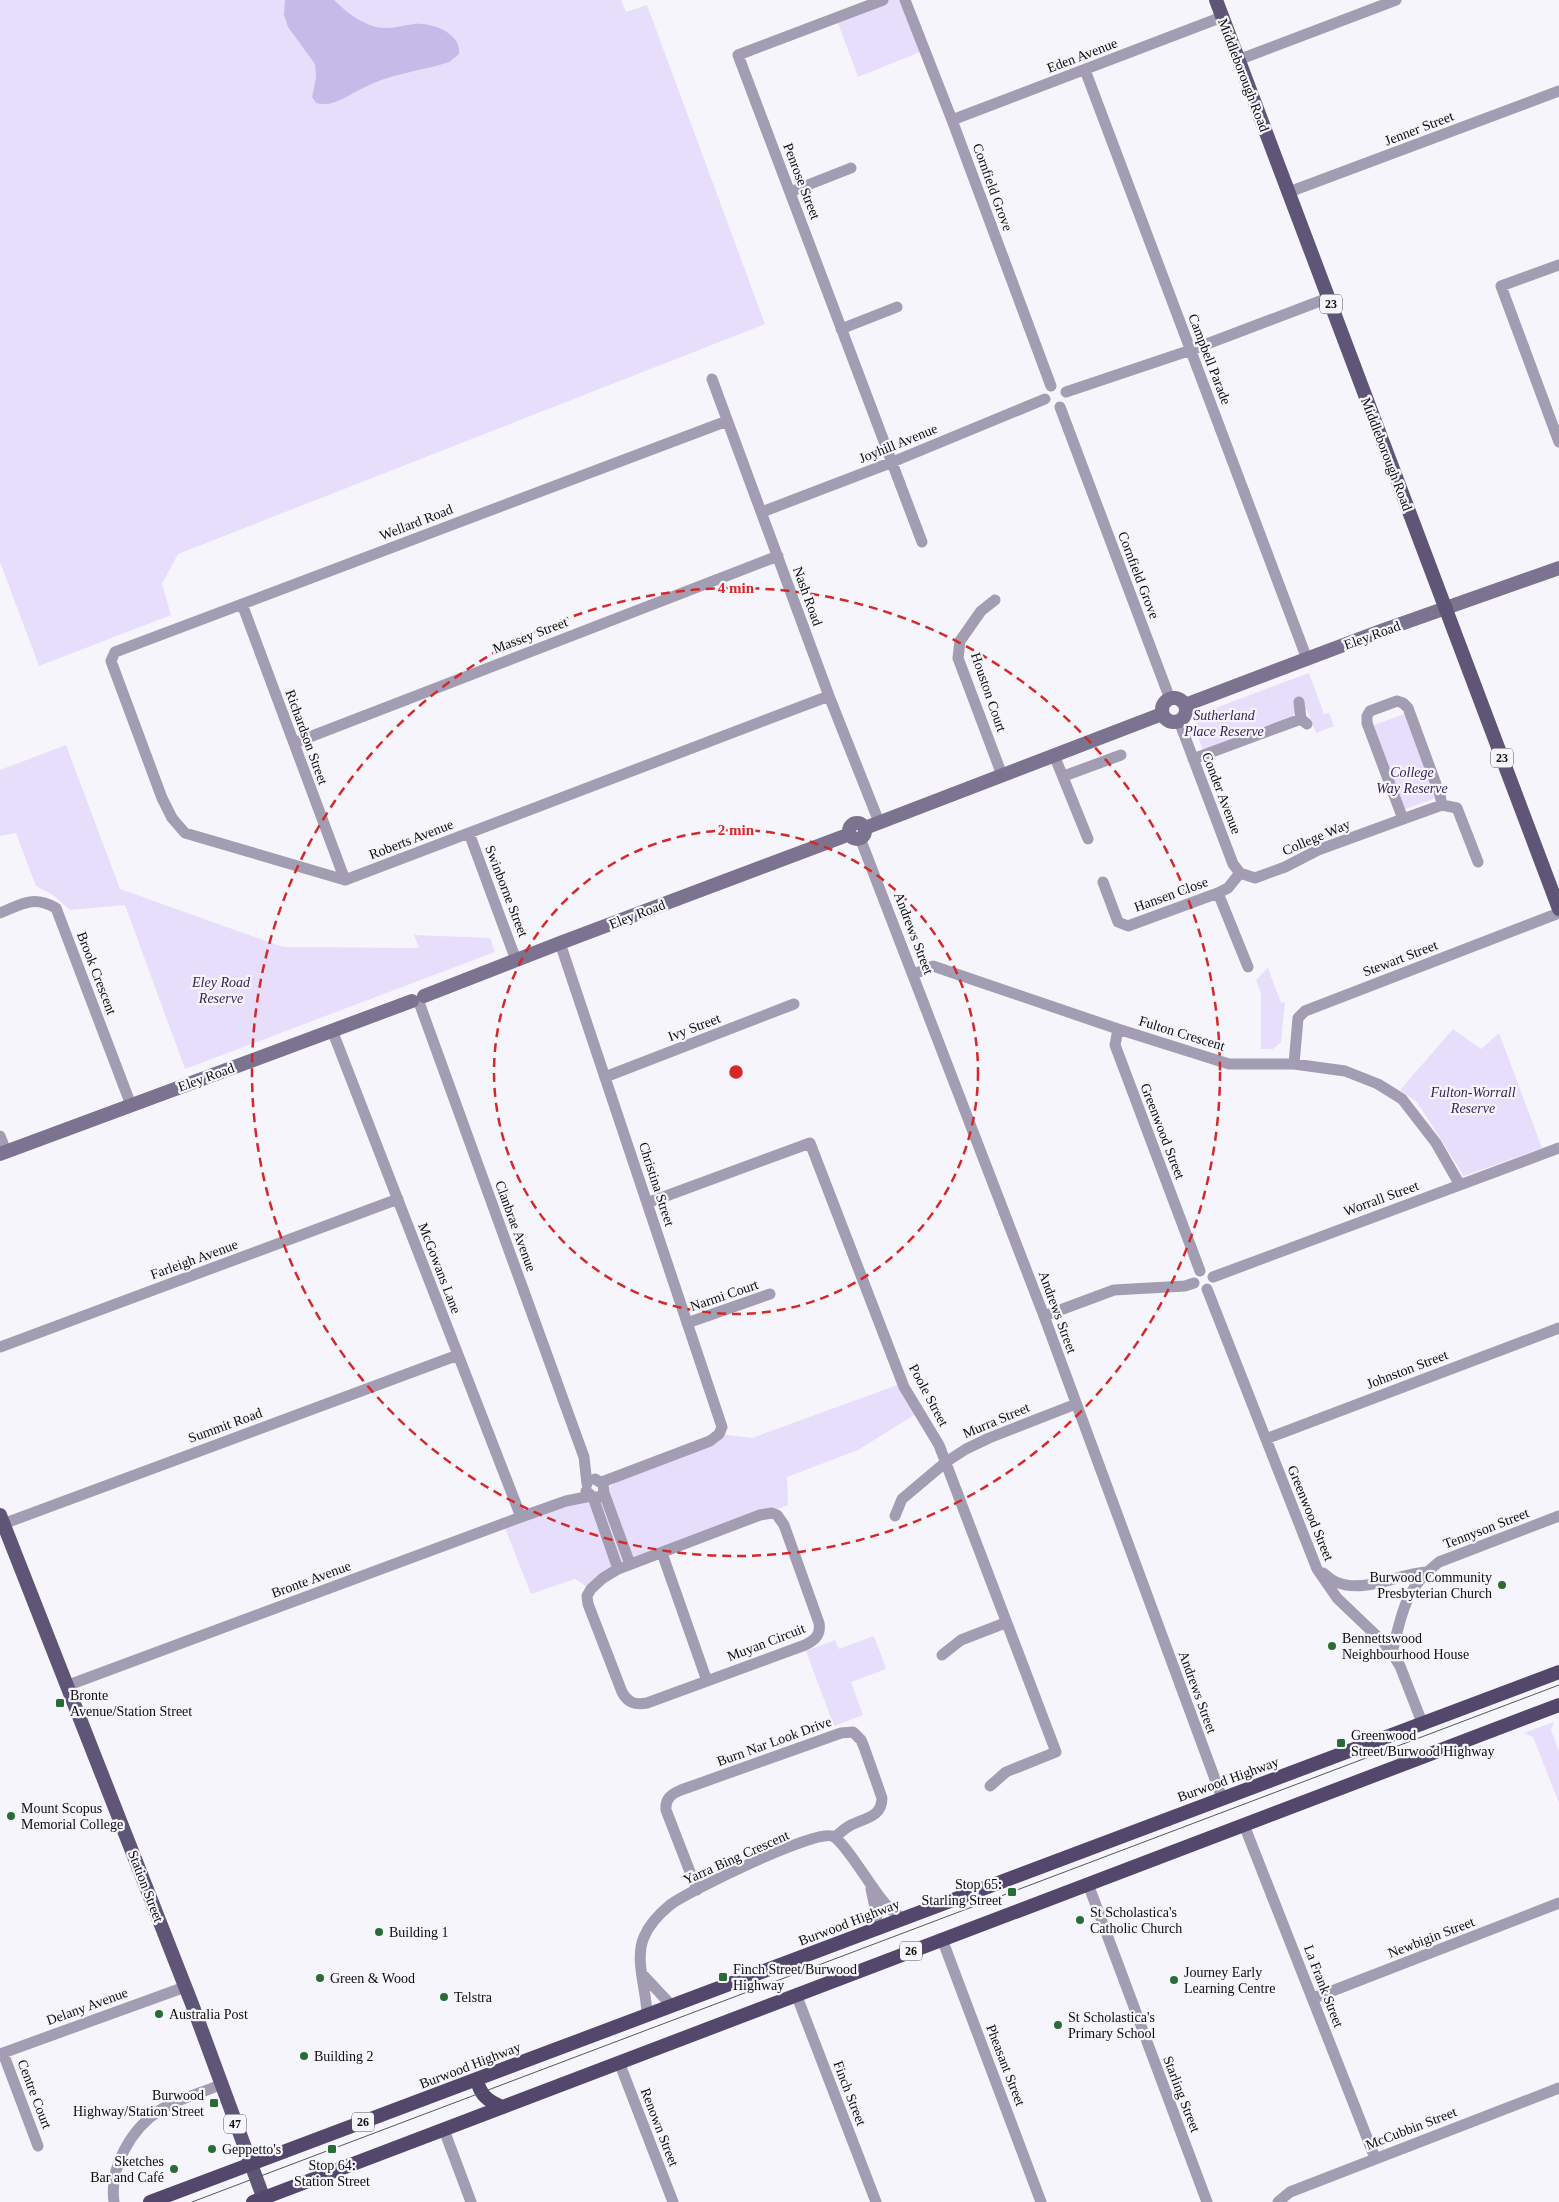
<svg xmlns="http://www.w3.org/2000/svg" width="1559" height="2202" font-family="'Times New Roman',serif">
<rect width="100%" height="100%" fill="#f6f5fc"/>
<path fill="#e6defb" d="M 0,0 L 621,0 L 626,12 L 647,5 L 765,324 L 178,554 L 162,584 L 171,615 L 39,666 L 0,562 Z
M 883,0 L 905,0 L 925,50 L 858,77 L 836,18 Z
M 1309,673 L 1324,714 L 1329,713 L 1334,726 L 1316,733 L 1307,710 L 1203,750 L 1195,729 L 1202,713 Z
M 1404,714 L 1436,798 L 1405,809 L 1374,725 Z
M 66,745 L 120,889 L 283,947 L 419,948 L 414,935 L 490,938 L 495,952 L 185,1069 L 125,905 L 70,910 L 53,895 L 36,886 L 16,833 L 0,836 L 0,770 Z
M 1268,968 L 1281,1003 L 1285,1002 L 1281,1042 L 1273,1049 L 1261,1049 L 1261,993 L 1256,980 Z
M 1453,1029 L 1481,1049 L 1499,1033 L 1542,1148 L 1464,1176 L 1417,1102 L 1400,1090 Z
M 903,1383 L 919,1412 L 858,1450 L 787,1477 L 788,1505 L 630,1564 L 591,1589 L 575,1579 L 531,1594 L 505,1528 L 604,1491 L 634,1469 L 719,1434 L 752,1438 Z
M 874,1636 L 886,1669 L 851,1682 L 863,1715 L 834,1726 L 806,1651 L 835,1640 L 839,1649 Z
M 1554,1722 L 1551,1730 L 1559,1752 L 1559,1803 L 1533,1737 L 1524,1733 Z"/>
<path fill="#c6bae8" d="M 285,0 L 334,0 C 346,12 359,22 376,27 C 388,30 401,26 414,24 C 431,22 462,33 459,54 L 449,62 C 421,71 389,74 363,88 C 348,95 333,108 316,103 L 312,97 L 316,78 L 315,64 L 288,27 L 284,15 Z"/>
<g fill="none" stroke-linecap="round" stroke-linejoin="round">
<path stroke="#a29db2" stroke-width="11" d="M 883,0 L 738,55 L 922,542
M 905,0 L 952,120 L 1051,386
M 1238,60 L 1396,0
M 1085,70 L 1307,659
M 952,120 L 1222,17
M 790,192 L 851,168
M 1289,192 L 1559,91
M 1559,265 L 1501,286 L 1559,442
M 841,329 L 897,307
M 712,379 L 829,696 L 879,822
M 1066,392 L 1191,350 L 1328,298
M 1060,407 L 1170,699
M 727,421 L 115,652 L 111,661 L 162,798 L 172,818 L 185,833 L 345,880 L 829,696
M 762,512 L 890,463 L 1045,399
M 995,600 L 981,611 L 960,641 L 958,658 L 1002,775
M 242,604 L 345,880
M 1299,702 L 1301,719
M 1179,721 L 1233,864 L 1240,873
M 294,743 L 778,556
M 1054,755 L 1088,839
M 1193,759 L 1301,719 L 1307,724
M 1064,776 L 1121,755
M 1442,805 L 1457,808 L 1478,862
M 469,833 L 516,960
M 860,838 L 1044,1316 L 1222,1798
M 1240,873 L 1255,878 L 1285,867 L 1318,850 L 1403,819 L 1367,723 L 1367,716 L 1370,711 L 1397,701 L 1403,703 L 1408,708 L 1440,795 L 1442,805 L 1403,819
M 1103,882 L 1118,922 L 1128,926 L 1218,893 L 1228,888 L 1240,873
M 1218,893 L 1248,967
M 0,913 C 22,904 33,895 56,908 L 131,1105
M 560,943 L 722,1427 L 719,1434 L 710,1441 L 602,1482
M 914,974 L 933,966 L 1118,1029 L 1229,1064 L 1294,1064 L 1345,1071 L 1378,1084 L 1402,1099 L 1436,1143 L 1460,1185
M 420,1005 L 584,1457 L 587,1484
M 1118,1029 L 1115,1045 L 1200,1271
M 332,1030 L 521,1517
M 1294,1064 L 1298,1018 L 1305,1011 L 1559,913
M 605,1077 L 794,1004
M 0,1136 L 6,1151
M 647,1203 L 810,1143 L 904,1387 L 939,1445 L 1056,1752 L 1006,1772 L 990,1786
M 1213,1277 L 1559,1148
M 1207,1289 L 1317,1569 L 1337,1598 L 1383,1642 L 1392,1653 L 1400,1666 L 1423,1725
M 1044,1316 L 1114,1290 L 1185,1286 L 1194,1283
M 687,1323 L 770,1294
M 0,1347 L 398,1199
M 1266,1439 L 1559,1328
M 586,1491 L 593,1497 L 599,1497 L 604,1493 L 603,1484 L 595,1479
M 604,1493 L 630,1564
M 593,1497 L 618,1569
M 772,1513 L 777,1515 L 784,1525 L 819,1623 C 821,1635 815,1640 805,1645 L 647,1703 C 635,1705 628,1703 622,1692 L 588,1604 L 587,1596 L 591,1589 L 603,1578 L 618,1569 L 760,1515 Z
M 895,1516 L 902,1499 L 946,1462 L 966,1449 L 989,1438 L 1076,1404
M 3,1524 L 458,1355
M 662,1553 L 707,1681
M 1323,1573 C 1327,1576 1331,1580 1336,1582 C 1364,1594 1398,1574 1426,1572
M 1392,1653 C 1402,1613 1404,1589 1439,1562 L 1559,1516
M 942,1655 L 961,1640 L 1005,1623
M 66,1686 L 521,1517 L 566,1501 L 591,1496
M 1244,1825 L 1375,2158
M 1088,1884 L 1207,2202
M 871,1889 L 876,1912 L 877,1928
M 697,1890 L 666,1810 C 665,1799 671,1794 681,1790 L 841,1733 L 853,1732 L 861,1740 L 864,1747 L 882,1798 C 882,1817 865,1818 851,1825 C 845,1828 840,1833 835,1837
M 942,1939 L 1041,2202
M 644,1976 L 672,2006
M 796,1994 L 876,2202
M 1314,1998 L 1559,1903
M 647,2015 C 647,1991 634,1960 644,1937 C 649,1925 659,1914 670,1905 C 689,1891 813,1830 832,1836 C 844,1840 872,1889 883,1901 C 888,1908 896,1913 902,1919
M 3,2053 L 38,2146
M 0,2054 L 185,1987
M 619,2062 L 673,2202
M 444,2130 L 471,2202
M 114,2202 C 109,2167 131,2129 160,2110 C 178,2099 201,2093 220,2085
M 1278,2202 L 1290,2192 L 1559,2088"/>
<path stroke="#7b7390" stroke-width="14" d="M1162 710a12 12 0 1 1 24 0a12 12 0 1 1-24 0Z
M 1185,705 L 1378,632 L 1559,568
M849 831a8 8 0 1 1 16 0a8 8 0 1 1-16 0Z
M 865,828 L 1162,714
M 424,996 L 560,943 L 850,834
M 0,1154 L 412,1001"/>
<path stroke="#5f5577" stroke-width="14" d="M 1216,0 L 1559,909
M 0,1515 L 192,2004 L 265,2202"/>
<path stroke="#53486c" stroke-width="14" d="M 477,2080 C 480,2095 488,2101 502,2107
M 150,2202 L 1559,1672
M 253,2202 L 1559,1705"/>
<path stroke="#57575a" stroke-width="1" d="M 192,2202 L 1559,1685"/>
</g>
<g fill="none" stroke="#d62828" stroke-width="2.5" stroke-dasharray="9 6">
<circle cx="736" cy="1072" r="242"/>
<circle cx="736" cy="1072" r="484"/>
</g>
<g fill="#2a6c36" stroke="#f6f5fc" stroke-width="2">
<circle cx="1502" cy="1585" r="5"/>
<circle cx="1332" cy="1646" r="5"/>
<rect x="55" y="1698" width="10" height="10" rx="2.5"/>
<rect x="1336" y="1738" width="10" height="10" rx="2.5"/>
<circle cx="11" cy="1816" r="5"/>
<rect x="1007" y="1887" width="10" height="10" rx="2.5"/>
<circle cx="1080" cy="1920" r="5"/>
<circle cx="379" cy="1932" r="5"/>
<rect x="718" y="1972" width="10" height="10" rx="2.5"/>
<circle cx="320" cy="1978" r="5"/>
<circle cx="1174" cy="1980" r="5"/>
<circle cx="444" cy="1997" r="5"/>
<circle cx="159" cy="2014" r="5"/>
<circle cx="1058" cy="2025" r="5"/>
<circle cx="304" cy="2056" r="5"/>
<rect x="209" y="2098" width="10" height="10" rx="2.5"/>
<circle cx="212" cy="2149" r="5"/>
<rect x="327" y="2144" width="10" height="10" rx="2.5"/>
<circle cx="174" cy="2169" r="5"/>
</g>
<g text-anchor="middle" stroke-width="4.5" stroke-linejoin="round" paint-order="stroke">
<g fill="#f6f5fc" stroke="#535356" stroke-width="1">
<rect x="1320" y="294.5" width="22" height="19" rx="4"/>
<rect x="1491" y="748.5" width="22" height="19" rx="4"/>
<rect x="900" y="1941.5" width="22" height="19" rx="4"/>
<rect x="352" y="2112.5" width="22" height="19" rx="4"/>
<rect x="224" y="2114.5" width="22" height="19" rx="4"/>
</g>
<g font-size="12" font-weight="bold" fill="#0d0d0f">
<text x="1331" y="308">23</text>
<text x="1502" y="762">23</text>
<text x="911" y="1955">26</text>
<text x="363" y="2126">26</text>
<text x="235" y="2128">47</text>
</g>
<g font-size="14" fill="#0d0d0f" stroke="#f6f5fc">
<text transform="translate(1082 55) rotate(-21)" y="5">Eden Avenue</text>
<text transform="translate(1244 75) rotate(69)" y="5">Middleborough Road</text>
<text transform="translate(1419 128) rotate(-21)" y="5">Jenner Street</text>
<text transform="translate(802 181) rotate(69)" y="5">Penrose Street</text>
<text transform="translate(993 187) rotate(70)" y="5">Cornfield Grove</text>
<text transform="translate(1210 359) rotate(69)" y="5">Campbell Parade</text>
<text transform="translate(898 443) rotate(-22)" y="5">Joyhill Avenue</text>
<text transform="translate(1387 454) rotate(69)" y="5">Middleborough Road</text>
<text transform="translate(416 522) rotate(-21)" y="5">Wellard Road</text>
<text transform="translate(1139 575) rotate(69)" y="5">Cornfield Grove</text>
<text transform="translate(808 596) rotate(70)" y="5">Nash Road</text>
<text transform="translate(530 635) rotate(-21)" y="5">Massey Street</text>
<text transform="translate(1372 635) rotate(-20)" y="5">Eley Road</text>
<text transform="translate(989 692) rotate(71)" y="5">Houston Court</text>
<text transform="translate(307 737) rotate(70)" y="5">Richardson Street</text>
<text transform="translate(1222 793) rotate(69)" y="5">Conder Avenue</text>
<text transform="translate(1316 837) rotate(-23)" y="5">College Way</text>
<text transform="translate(411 839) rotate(-21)" y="5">Roberts Avenue</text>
<text transform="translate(507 891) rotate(69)" y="5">Swinborne Street</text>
<text transform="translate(1171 894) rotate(-20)" y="5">Hansen Close</text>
<text transform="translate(637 914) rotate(-21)" y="5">Eley Road</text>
<text transform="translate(914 933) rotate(69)" y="5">Andrews Street</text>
<text transform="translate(1400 958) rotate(-21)" y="5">Stewart Street</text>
<text transform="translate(97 973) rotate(69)" y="5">Brook Crescent</text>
<text transform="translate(694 1027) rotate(-21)" y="5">Ivy Street</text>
<text transform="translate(1182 1033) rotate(17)" y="5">Fulton Crescent</text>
<text transform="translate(206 1077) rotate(-20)" y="5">Eley Road</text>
<text transform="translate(1163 1131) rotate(69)" y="5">Greenwood Street</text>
<text transform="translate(657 1184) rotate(72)" y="5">Christina Street</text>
<text transform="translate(1381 1198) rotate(-20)" y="5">Worrall Street</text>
<text transform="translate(516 1226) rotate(70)" y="5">Clanbrae Avenue</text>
<text transform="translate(194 1259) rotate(-20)" y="5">Farleigh Avenue</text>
<text transform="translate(440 1268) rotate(69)" y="5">McGowans Lane</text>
<text transform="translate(724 1295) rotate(-19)" y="5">Narmi Court</text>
<text transform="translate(1058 1312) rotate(70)" y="5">Andrews Street</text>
<text transform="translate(1407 1369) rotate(-21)" y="5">Johnston Street</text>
<text transform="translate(929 1395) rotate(62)" y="5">Poole Street</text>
<text transform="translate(996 1420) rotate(-23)" y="5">Murra Street</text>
<text transform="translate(225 1425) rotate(-20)" y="5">Summit Road</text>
<text transform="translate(1311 1513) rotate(68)" y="5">Greenwood Street</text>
<text transform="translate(1486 1528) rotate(-21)" y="5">Tennyson Street</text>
<text transform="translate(311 1579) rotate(-20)" y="5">Bronte Avenue</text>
<text transform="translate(766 1642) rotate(-21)" y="5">Muyan Circuit</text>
<text transform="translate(1198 1692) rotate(70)" y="5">Andrews Street</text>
<text transform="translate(774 1741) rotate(-20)" y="5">Burn Nar Look Drive</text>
<text transform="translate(1228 1779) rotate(-20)" y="5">Burwood Highway</text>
<text transform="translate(736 1857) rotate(-24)" y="5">Yarra Bing Crescent</text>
<text transform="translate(146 1886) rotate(69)" y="5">Station Street</text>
<text transform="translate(849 1922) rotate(-21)" y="5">Burwood Highway</text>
<text transform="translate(1431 1937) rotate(-21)" y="5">Newbigin Street</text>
<text transform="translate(1324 1986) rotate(69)" y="5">La Frank Street</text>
<text transform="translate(87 2006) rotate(-20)" y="5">Delany Avenue</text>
<text transform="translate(470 2065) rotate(-21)" y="5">Burwood Highway</text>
<text transform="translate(1006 2065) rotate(69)" y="5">Pheasant Street</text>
<text transform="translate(850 2093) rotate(69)" y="5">Finch Street</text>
<text transform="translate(35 2094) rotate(69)" y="5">Centre Court</text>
<text transform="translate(1182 2094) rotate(69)" y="5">Starling Street</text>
<text transform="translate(660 2127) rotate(69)" y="5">Renown Street</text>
<text transform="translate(1411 2128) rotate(-21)" y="5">McCubbin Street</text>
</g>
<g font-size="14" font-style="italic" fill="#362259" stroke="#f6f5fc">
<text x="1224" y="720">Sutherland<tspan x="1224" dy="16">Place Reserve</tspan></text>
<text x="1412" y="777">College<tspan x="1412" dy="16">Way Reserve</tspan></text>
<text x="221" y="987">Eley Road<tspan x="221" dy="16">Reserve</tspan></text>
<text x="1473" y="1097">Fulton-Worrall<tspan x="1473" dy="16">Reserve</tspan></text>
</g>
<g font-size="14" fill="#0d0d0f" stroke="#f6f5fc" text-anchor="start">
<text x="1492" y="1582" text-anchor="end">Burwood Community<tspan x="1492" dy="16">Presbyterian Church</tspan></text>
<text x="1342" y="1643">Bennettswood<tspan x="1342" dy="16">Neighbourhood House</tspan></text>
<text x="70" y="1700">Bronte<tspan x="70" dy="16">Avenue/Station Street</tspan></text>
<text x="1351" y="1740">Greenwood<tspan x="1351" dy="16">Street/Burwood Highway</tspan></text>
<text x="21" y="1813">Mount Scopus<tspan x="21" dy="16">Memorial College</tspan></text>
<text x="1002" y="1889" text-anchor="end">Stop 65:<tspan x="1002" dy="16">Starling Street</tspan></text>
<text x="1090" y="1917">St Scholastica's<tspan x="1090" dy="16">Catholic Church</tspan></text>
<text x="389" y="1937">Building 1</text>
<text x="733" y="1974">Finch Street/Burwood<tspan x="733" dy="16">Highway</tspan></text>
<text x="1184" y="1977">Journey Early<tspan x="1184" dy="16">Learning Centre</tspan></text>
<text x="330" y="1983">Green &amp; Wood</text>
<text x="454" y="2002">Telstra</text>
<text x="169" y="2019">Australia Post</text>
<text x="1068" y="2022">St Scholastica's<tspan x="1068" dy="16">Primary School</tspan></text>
<text x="314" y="2061">Building 2</text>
<text x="204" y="2100" text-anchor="end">Burwood<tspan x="204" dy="16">Highway/Station Street</tspan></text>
<text x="222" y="2154">Geppetto's</text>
<text x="164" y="2166" text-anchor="end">Sketches<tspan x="164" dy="16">Bar and Café</tspan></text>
<text x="332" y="2170" text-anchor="middle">Stop 64:<tspan x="332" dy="16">Station Street</tspan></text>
</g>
</g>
<circle cx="736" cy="1072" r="8" fill="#d62828" stroke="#f6f5fc" stroke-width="2.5"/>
<g font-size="15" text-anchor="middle" font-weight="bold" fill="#d62828" stroke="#f6f5fc" stroke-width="4.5" stroke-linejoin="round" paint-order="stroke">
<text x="736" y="593">4 min</text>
<text x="736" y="835">2 min</text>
</g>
</svg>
